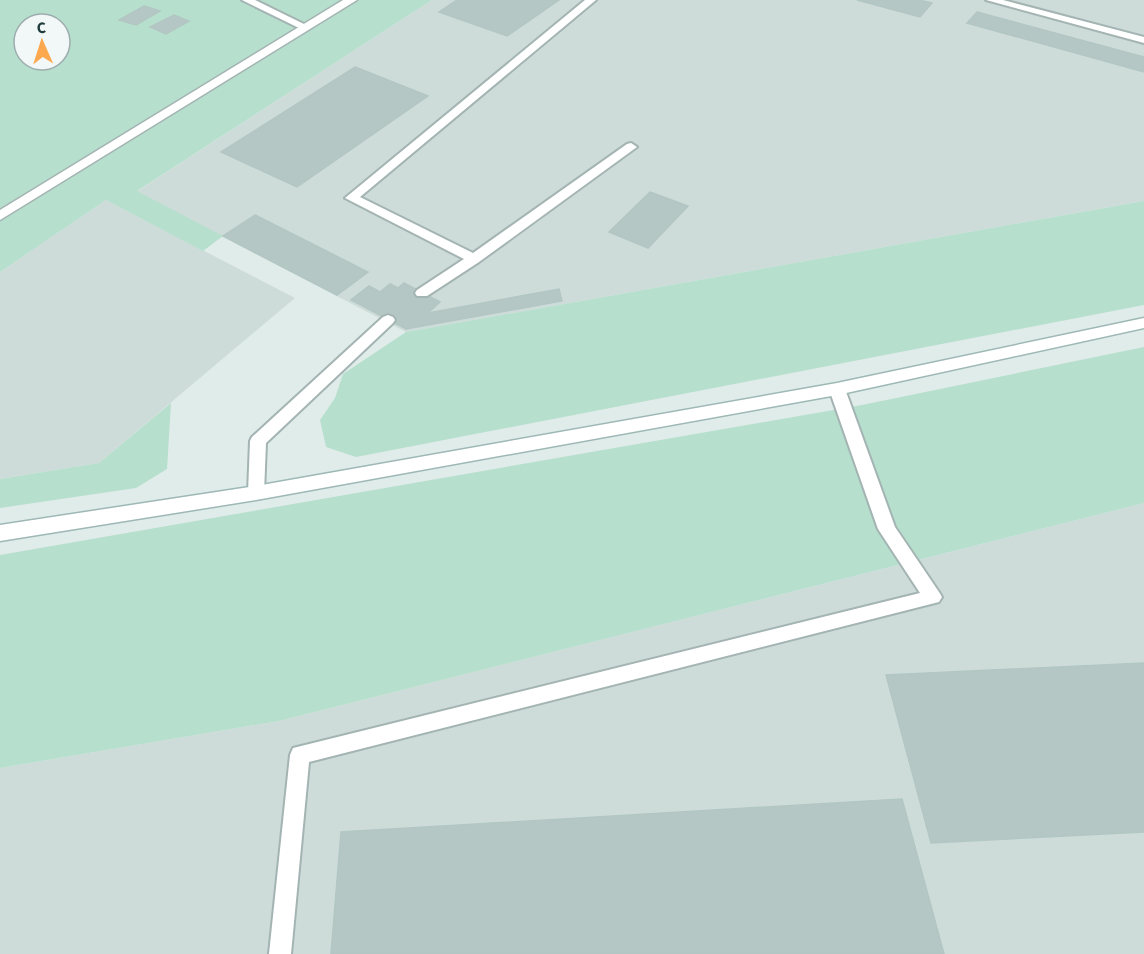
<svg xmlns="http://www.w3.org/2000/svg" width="1144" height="954" font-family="'Source Sans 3',sans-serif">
<rect width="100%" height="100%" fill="#e0ecea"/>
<path fill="#cedcd9" d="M 432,0 L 1144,0 L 1144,201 L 406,332 L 136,192 Z
M 106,200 L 295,298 L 99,463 L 0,479 L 0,272 Z
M 1144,503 L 1144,954 L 0,954 L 0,768 L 279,721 Z"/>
<path fill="#b7dfcd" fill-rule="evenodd" d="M 0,0 L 432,0 L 137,191 L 223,236 L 203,251 L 106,200 L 0,272 ZM 24,24 L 60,24 L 60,60 L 24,60 Z
M 1144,201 L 1144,305 L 356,457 L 326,447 L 320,420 L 335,398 L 343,374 L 406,332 Z
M 1144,347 L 1144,503 L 279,721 L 0,768 L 0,555 L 862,405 Z
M 171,403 L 167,469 L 136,488 L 0,508 L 0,479 L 99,463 Z"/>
<path fill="#b5c7c4" stroke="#b2c6c3" stroke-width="1.5" d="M 457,0 L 559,0 L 507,36 L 439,12 Z
M 857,0 L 919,0 L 932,3 L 920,17 Z
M 144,6 L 160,11 L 136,25 L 119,20 Z
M 977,12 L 1144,57 L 1144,72 L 967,23 Z
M 174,15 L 189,21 L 166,34 L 150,27 Z
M 355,67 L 428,96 L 297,187 L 221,152 Z
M 650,192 L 688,206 L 648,248 L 609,232 Z
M 255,215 L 368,272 L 337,295 L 223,236 Z
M 404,283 L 440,302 L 428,313 L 559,289 L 562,301 L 406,329 L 351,300 L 369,286 L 380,292 L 390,284 L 398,288 Z
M 1144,663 L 1144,832 L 931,843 L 886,675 Z
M 902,799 L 944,954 L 331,954 L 341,832 Z"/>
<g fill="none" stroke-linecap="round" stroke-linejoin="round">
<defs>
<path id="lane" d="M 242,0 L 255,0 L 310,27 L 309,29 L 301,29 Z
M 585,0 L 596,0 L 360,197 L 473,253 L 627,144 L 631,143 L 637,147 L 479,262 L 427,296 L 417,296 L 415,293 L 417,290 L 464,259 L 345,198 Z
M 986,0 L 1003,0 L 1144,37 L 1144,43 Z
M 388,315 L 393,317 L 395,320 L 393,323 L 266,443 L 264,493 L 262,498 L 256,499 L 250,498 L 248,493 L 250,441 L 252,437 L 383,317 Z
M 837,384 L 842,385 L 845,389 L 895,527 L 939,592 L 942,597 L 939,602 L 309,762 L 291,954 L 269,954 L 290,755 L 293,748 L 920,593 L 878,529 L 829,389 L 832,385 Z"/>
<path id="street" d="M 343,0 L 357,0 L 0,220 L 0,210 Z"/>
<path id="secondary" d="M 1144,318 L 1144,328 L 837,395 L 256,500 L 0,541 L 0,525 L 256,486 L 837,383 Z"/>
</defs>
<use href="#lane" stroke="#a3b4b3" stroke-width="4"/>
<use href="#street" stroke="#a3b4b3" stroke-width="3"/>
<use href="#secondary" stroke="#9eb8b6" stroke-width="3"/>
<use href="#lane" fill="#fff" fill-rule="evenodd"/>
<use href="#street" fill="#fff" fill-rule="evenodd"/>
<use href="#secondary" fill="#fff" fill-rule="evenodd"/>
</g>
<g transform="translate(42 42) rotate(357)"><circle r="28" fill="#f1f8f7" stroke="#9dadad" stroke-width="1.5"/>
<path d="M0-4.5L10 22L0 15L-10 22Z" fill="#fba84f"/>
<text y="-9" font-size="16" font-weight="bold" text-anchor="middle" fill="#203d3d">С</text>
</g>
</svg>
